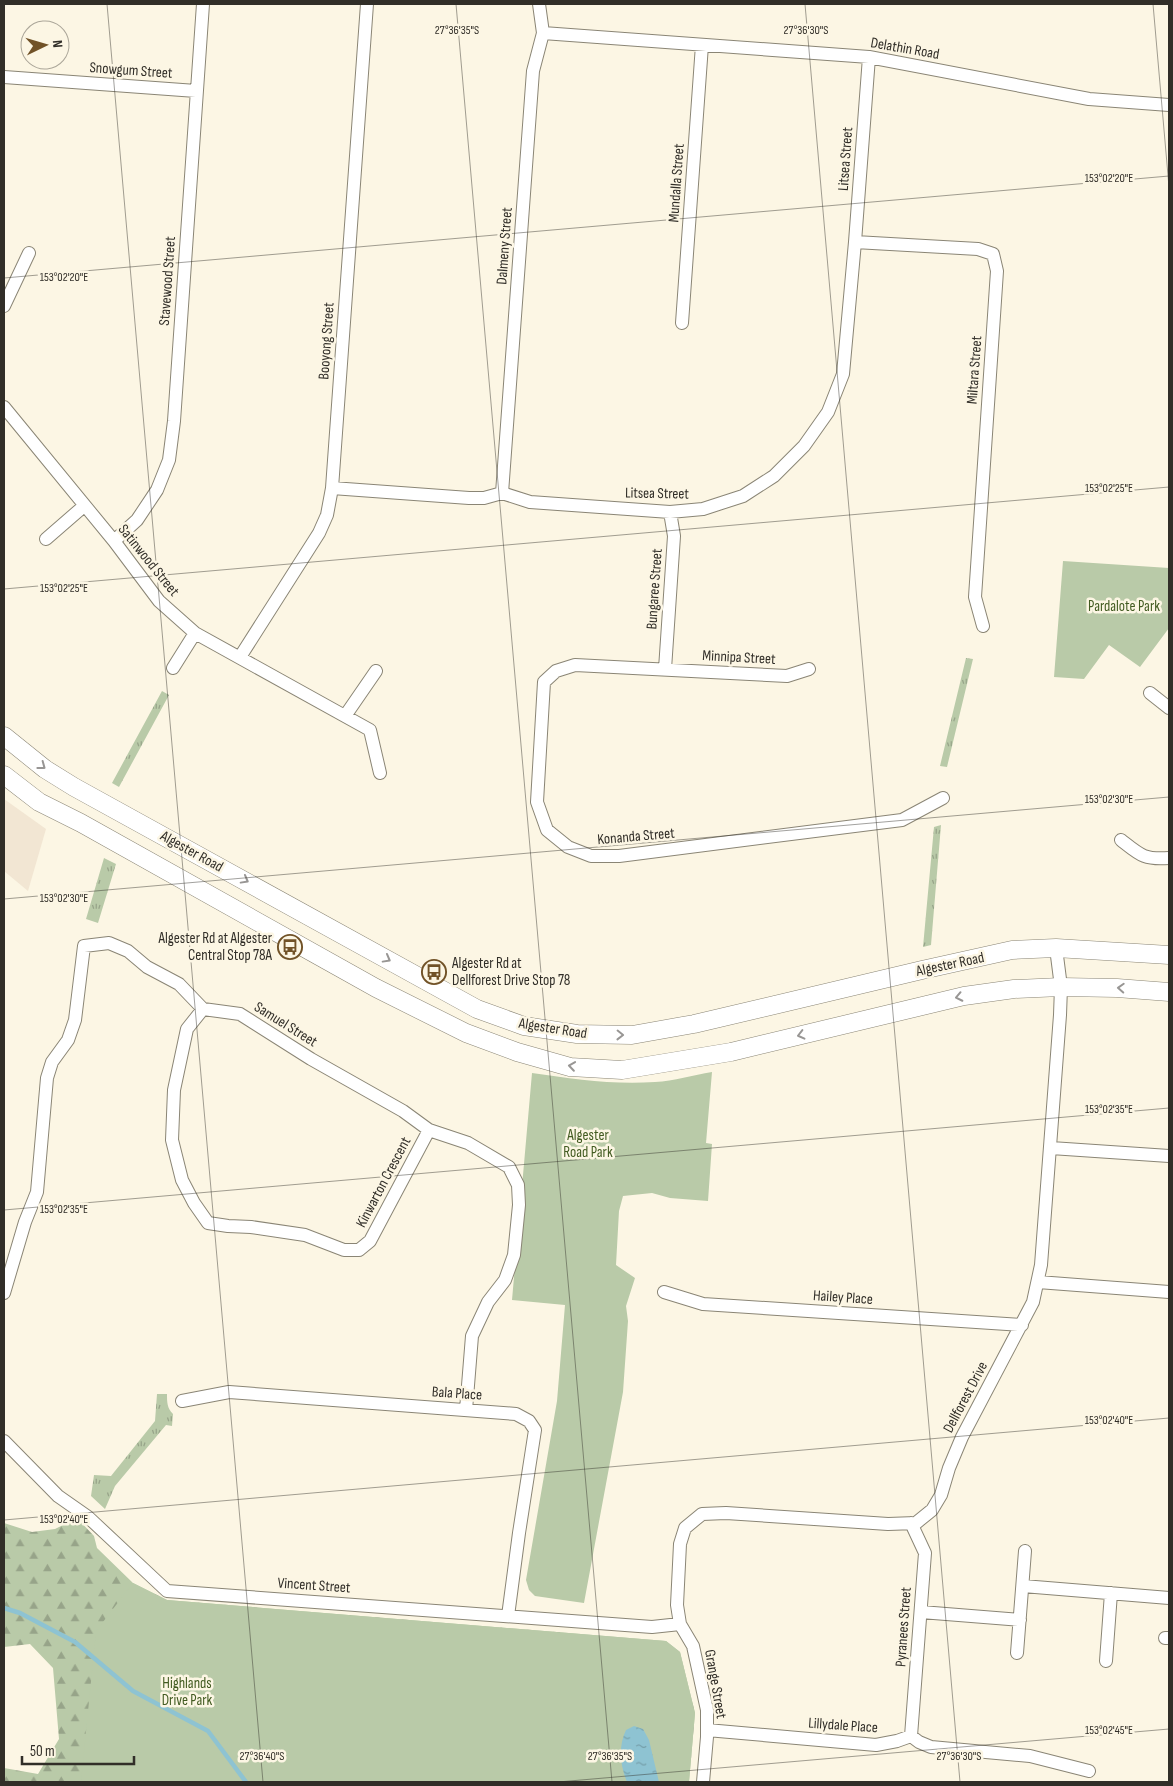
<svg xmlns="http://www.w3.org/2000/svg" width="1173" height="1786" font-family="'Sofia Sans Condensed',sans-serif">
<defs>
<pattern id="grass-tufts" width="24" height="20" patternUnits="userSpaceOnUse" patternTransform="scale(1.25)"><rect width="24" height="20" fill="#b9caa8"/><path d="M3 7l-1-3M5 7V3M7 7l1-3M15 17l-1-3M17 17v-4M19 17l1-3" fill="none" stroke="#97a489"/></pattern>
<pattern id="forest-firs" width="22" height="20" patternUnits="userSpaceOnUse" patternTransform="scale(1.25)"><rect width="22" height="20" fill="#b9caa8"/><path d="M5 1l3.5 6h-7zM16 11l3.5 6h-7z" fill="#97a489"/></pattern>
<pattern id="water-ripples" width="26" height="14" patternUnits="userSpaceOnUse" patternTransform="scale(1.25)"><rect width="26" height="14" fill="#8ec3d2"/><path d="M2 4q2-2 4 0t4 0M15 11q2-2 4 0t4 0" fill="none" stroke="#759faa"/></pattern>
</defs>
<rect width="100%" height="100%" fill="#fcf6e4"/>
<path fill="#f2e6d3" d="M 4,799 L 46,829 L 28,891 L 4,871 Z"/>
<path fill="url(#grass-tufts)" d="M 966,658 L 973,659 L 947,767 L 940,766 Z
M 162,691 L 169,695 L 119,787 L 112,783 Z
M 941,825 L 931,945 L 923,947 L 934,827 Z
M 104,858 L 116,864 L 98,923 L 86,919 Z
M 157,1394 L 167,1394 C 167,1402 167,1408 173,1414 L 172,1426 L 166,1425 L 115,1486 L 105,1509 L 91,1496 L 94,1475 L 111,1476 L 155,1421 Z"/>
<path fill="url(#forest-firs)" d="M 77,1518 L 94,1536 L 97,1548 L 133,1583 L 167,1600 L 666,1641 L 680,1652 L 695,1713 L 689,1782 L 4,1782 L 4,1768 L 38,1774 L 59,1739 L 53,1668 L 30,1644 L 4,1647 L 4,1523 L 32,1532 L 55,1529 Z"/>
<path fill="#b9caa8" d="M 1063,561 L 1169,568 L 1169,628 L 1140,667 L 1109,645 L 1084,679 L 1054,677 Z
M 712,1072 L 706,1143 L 712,1144 L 708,1201 L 670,1198 L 652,1193 L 623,1196 L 619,1211 L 616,1265 L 635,1278 L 626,1306 L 628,1321 L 623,1392 L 584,1603 L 535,1596 L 529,1590 L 526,1580 L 557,1401 L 565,1305 L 512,1300 L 532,1073 C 573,1079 613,1085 655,1082 C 674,1081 693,1075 712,1072 Z
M 133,1583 L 167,1600 L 666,1641 L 680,1652 L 695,1713 L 689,1782 L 81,1782 L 96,1631 Z"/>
<path fill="url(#water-ripples)" d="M 634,1726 L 643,1729 L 649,1740 L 659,1782 L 627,1782 C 620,1765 618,1747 626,1730 Z"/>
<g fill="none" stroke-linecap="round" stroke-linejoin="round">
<path stroke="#8ec3d2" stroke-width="4.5" d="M 4,1608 L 20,1613 L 75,1642 L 133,1691 L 208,1731 L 246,1782"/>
<defs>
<path id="minor" d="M 543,33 L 869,57 L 1089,99 L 1169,105
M 4,77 L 196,91
M 855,242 L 978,249 L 993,254 L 997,271 L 975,597 L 983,626
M 4,306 L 29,253
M 682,323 L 702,45
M 4,407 L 114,541 L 159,601 L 195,633 L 370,730 L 380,773
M 332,488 L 469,498 L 484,498 L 502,493 L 530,502 L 670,512 L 703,509 L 743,496 L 774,476 L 804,446 L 828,412 L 843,374 L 855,242 L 869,57
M 502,493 L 533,71 L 543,33 L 539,4
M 46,539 L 84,506
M 114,541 L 137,520 L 157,490 L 169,460 L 174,421 L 203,4
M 240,657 L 319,533 L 327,515 L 332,488 L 367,4
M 173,668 L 195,633
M 665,669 L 674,536 L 670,512
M 809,669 L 787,676 L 575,665 L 556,671 L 544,682 L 537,802 L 547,830 L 568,847 L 591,856 L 619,856 L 902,820 L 943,798
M 1150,693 L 1169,708
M 345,716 L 376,671
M 1121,840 C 1140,855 1144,860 1169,858
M 203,1009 L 187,1029 L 174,1090 L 172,1140 L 182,1180 L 194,1203 L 208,1223 L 228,1226 L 251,1227 L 305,1235 L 344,1250 L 359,1250 L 370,1241 L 429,1130
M 1051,1148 L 1169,1156
M 1038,1282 L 1169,1292
M 664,1292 L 703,1304 L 1022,1325
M 4,1293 L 25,1222 L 37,1192 L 47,1078 L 52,1062 L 68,1040 L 75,1020 L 84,946 L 109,943 L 128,951 L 147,967 L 179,984 L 203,1009 L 240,1014 L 311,1059 L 403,1111 L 429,1130 L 468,1143 L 509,1167 L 518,1185 L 519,1205 L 514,1255 L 505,1280 L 488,1302 L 472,1336 L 466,1410
M 182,1401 L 229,1392 L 516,1414 L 529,1421 L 535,1430 L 519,1533 L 508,1616
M 4,1441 L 58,1496 L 88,1517 L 167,1591 L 652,1627 L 680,1624
M 1023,1586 L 1169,1598
M 921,1612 L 1020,1620
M 1165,1638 L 1169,1638
M 1017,1653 L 1025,1551
M 1106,1661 L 1111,1593
M 707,1730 L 876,1745 L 897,1741 L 911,1736 L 919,1742 L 931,1747 L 1030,1756 L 1089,1771
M 911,1736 L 925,1553 L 911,1523
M 703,1782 L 707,1737 L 707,1710 L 693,1646 L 680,1624 L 677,1605 L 680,1544 L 685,1528 L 702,1514 L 726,1513 L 888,1524 L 916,1523 L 932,1510 L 941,1495 L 949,1468 L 962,1437 L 1033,1302 L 1041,1265 L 1060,1015 L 1061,987 L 1056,948"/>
<path id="secondary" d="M 4,736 L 45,769 L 74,787 L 477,1009 L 524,1026 L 577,1034 L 632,1035 L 694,1024 L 922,970 L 1012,950 L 1056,948 L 1169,955
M 4,775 L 39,802 L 81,823 L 376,988 L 466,1033 L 517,1052 L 570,1067 L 622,1070 L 731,1052 L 964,996 L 1014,989 L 1061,987 L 1117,988 L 1169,992"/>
</defs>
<use href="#minor" stroke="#8a8575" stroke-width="14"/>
<use href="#secondary" stroke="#8a8575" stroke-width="19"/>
<use href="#minor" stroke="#fff" stroke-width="12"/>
<use href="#secondary" stroke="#fff" stroke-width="18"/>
</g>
<defs><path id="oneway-chevron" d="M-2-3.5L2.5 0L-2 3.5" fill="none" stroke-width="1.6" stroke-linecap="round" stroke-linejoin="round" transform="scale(1.25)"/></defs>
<g stroke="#989694">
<use href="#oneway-chevron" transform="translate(42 766) rotate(37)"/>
<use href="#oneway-chevron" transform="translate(245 880) rotate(29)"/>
<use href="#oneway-chevron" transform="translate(387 959) rotate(29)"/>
<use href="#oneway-chevron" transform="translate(1121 988) rotate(-177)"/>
<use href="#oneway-chevron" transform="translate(959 997) rotate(168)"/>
<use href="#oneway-chevron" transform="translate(620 1035) rotate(1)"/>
<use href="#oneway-chevron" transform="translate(801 1035) rotate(166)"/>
<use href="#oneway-chevron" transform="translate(572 1066) rotate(-172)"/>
</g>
<path fill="none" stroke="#312e28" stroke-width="1" stroke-opacity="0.45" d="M 107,4 L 263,1782M 456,4 L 612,1782M 805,4 L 960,1782M 1153,4 L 1169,187M 4,278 L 1169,176M 4,589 L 1169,487M 4,899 L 1169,797M 4,1210 L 1169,1108M 4,1520 L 1169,1418M 558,1782 L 1169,1729"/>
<defs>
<symbol id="bus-ring" viewBox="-11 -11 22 22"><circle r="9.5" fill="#fcf6e4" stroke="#715227" stroke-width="1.5"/><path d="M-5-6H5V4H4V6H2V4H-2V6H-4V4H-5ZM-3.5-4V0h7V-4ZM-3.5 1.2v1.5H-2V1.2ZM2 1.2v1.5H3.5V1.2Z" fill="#715227"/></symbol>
</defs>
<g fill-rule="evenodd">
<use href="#bus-ring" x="276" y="933" width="28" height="28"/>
<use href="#bus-ring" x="420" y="958" width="28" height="28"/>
</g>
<g text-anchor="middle" stroke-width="5" stroke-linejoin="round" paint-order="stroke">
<g font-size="15" fill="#312e28" stroke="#fcf6e4">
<text transform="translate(905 48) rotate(10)" y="5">Delathin Road</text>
<text transform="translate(131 70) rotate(4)" y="5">Snowgum Street</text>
<text transform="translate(845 159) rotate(-86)" y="5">Litsea Street</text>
<text transform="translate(676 183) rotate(-86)" y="5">Mundalla Street</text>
<text transform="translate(504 246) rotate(-86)" y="5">Dalmeny Street</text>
<text transform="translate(167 281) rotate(-86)" y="5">Stavewood Street</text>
<text transform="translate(326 341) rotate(-86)" y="5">Booyong Street</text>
<text transform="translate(974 370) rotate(-86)" y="5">Miltara Street</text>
<text transform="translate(657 493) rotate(1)" y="5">Litsea Street</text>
<text transform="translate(149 560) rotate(51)" y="5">Satinwood Street</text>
<text transform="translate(654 589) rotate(-86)" y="5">Bungaree Street</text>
<text transform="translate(739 657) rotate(3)" y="5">Minnipa Street</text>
<text transform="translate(636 836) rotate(-5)" y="5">Konanda Street</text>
<text transform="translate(192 851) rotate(29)" y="5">Algester Road</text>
<text transform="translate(950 964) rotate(-12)" y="5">Algester Road</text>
<text transform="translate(286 1024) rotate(32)" y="5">Samuel Street</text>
<text transform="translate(553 1028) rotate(9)" y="5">Algester Road</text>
<text transform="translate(383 1182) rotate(-62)" y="5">Kinwarton Crescent</text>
<text transform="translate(843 1297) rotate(4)" y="5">Hailey Place</text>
<text transform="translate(457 1393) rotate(4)" y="5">Bala Place</text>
<text transform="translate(965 1397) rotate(-62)" y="5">Dellforest Drive</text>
<text transform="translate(314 1585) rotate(4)" y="5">Vincent Street</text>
<text transform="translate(903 1627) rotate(-86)" y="5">Pyranees Street</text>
<text transform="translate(716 1684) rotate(80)" y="5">Grange Street</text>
<text transform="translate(843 1725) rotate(4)" y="5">Lillydale Place</text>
</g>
<g font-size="15" fill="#425b21" stroke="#fcf6e4">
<text x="1124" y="611">Pardalote Park</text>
<text x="588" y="1140">Algester<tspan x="588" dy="17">Road Park</tspan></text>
<text x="187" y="1688">Highlands<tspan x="187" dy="17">Drive Park</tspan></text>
</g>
<g font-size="15" fill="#312e28" stroke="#fcf6e4" text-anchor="end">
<text x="272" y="943">Algester Rd at Algester<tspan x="272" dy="17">Central Stop 78A</tspan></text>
<text x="452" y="968" text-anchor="start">Algester Rd at<tspan x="452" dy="17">Dellforest Drive Stop 78</tspan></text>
</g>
</g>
<g font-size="12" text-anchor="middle" fill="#312e28" stroke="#fcf6e4" stroke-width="5" stroke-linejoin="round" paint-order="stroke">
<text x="457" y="34">27°36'35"S</text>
<text x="806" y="34">27°36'30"S</text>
<text x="1109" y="182">153°02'20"E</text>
<text x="64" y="281">153°02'20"E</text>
<text x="1109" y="492">153°02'25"E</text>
<text x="64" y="592">153°02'25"E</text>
<text x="1109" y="803">153°02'30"E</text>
<text x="64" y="902">153°02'30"E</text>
<text x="1109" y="1113">153°02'35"E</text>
<text x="64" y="1213">153°02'35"E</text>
<text x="1109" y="1424">153°02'40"E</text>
<text x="64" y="1523">153°02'40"E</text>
<text x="1109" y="1734">153°02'45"E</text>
<text x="262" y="1760">27°36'40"S</text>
<text x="610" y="1760">27°36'35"S</text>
<text x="959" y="1760">27°36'30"S</text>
</g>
<rect width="1173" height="1786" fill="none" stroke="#312e28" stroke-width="10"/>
<g transform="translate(45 45) rotate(85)"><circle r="24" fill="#fcf6e4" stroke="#aba699"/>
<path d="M0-4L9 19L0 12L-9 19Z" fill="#715227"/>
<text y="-8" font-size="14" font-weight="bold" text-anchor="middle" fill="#312e28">N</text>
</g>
<path d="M22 1756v8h112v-8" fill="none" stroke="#312e28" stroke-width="2.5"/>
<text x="30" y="1756" font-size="15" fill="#312e28" stroke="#fcf6e4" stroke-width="4" paint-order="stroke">50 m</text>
</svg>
